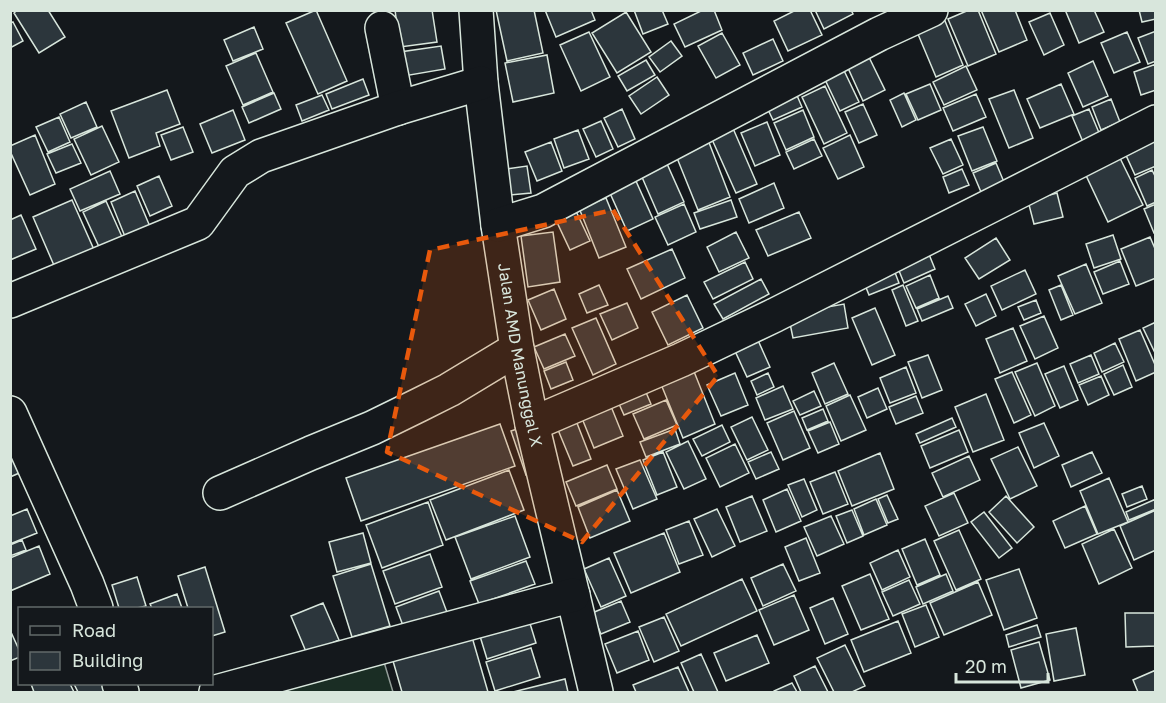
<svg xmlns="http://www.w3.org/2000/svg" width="1166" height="703" font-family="'Golos Text',sans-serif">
<rect width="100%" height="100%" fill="#14181c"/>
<path fill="#1a2d24" stroke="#939e99" stroke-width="1.5" d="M 384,662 L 393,692 L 280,692 Z"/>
<path fill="#2c363c" stroke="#d8e6dc" stroke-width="1.5" d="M 17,10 L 48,10 L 65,37 L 39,53 L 14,13 Z
M 316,10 L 347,81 L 318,94 L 286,23 Z
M 395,10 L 432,10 L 437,42 L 400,47 Z
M 496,10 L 534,10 L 543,53 L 507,61 Z
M 545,10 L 591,10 L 595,20 L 556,37 Z
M 634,10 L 662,10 L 668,24 L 643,34 Z
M 703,10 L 714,10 L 722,30 L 685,47 L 674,24 Z
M 796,10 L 810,10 L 822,35 L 788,51 L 774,21 Z
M 815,10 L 851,10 L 853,14 L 824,29 Z
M 969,10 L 978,10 L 996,54 L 968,66 L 948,19 Z
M 981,10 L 1015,10 L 1027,40 L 999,52 Z
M 1069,10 L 1094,10 L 1104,32 L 1079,43 L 1066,12 Z
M 1139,10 L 1156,10 L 1156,19 L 1142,22 Z
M 626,12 L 651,52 L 617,73 L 592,33 Z
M 1050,13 L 1064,45 L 1044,55 L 1029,22 Z
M 943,16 L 963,65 L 936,77 L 915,27 Z
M 13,22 L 23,41 L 10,48 L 10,23 Z
M 254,27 L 263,49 L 233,61 L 224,40 Z
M 1156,31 L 1156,61 L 1148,64 L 1138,38 Z
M 589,32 L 610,77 L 581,91 L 560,45 Z
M 1127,32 L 1140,62 L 1114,73 L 1101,43 Z
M 722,33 L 740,65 L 716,78 L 698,46 Z
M 773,39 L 783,61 L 753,75 L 743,53 Z
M 671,41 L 682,56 L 660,72 L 649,57 Z
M 441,46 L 445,69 L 404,76 L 400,52 Z
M 864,47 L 885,90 L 863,101 L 843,57 Z
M 256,53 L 273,92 L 243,105 L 226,66 Z
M 547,55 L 554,93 L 513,102 L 505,63 Z
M 838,58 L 859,102 L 840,111 L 819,67 Z
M 646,60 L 655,75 L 627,91 L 618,76 Z
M 1093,61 L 1108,96 L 1083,107 L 1068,73 Z
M 1156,64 L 1156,90 L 1141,95 L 1134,72 Z
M 966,66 L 977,90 L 944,105 L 933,82 Z
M 657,77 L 669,95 L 641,114 L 629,96 Z
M 363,79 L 369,95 L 332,109 L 326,94 Z
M 792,84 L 802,107 L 773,120 L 762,97 Z
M 930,84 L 941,110 L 918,120 L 906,94 Z
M 1061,84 L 1074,114 L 1040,128 L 1027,99 Z
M 825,86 L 847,133 L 824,144 L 802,97 Z
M 167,90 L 180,124 L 156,133 L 160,146 L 129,158 L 111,111 Z
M 1014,90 L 1033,138 L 1009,148 L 989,99 Z
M 274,93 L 281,109 L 249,123 L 242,107 Z
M 904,93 L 916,120 L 902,127 L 890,100 Z
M 976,94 L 986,117 L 953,131 L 943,108 Z
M 322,95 L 329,110 L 302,121 L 296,105 Z
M 1111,99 L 1120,122 L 1101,130 L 1092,107 Z
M 86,102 L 97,127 L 71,138 L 60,114 Z
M 863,104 L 877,135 L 859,143 L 845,112 Z
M 622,109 L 635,139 L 618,147 L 604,118 Z
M 1089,109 L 1100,135 L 1083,142 L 1072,116 Z
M 233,110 L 245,140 L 212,153 L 200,124 Z
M 803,110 L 814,137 L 786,150 L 774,123 Z
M 59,117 L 70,142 L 48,152 L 36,127 Z
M 601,121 L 613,149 L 596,157 L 583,129 Z
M 767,122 L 780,155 L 755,166 L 741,133 Z
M 102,126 L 119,162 L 91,175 L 74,139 Z
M 732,126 L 757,184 L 736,193 L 710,135 Z
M 183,127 L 193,152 L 171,160 L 161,135 Z
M 983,127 L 997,161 L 972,171 L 958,136 Z
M 578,130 L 589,159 L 564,168 L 554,139 Z
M 35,135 L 55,184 L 30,195 L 10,151 L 10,146 Z
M 850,135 L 864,167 L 838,179 L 823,148 Z
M 814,139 L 822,156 L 794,169 L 786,152 Z
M 951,139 L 963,165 L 943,174 L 930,148 Z
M 1156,139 L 1156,166 L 1135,175 L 1125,153 Z
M 708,140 L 730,197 L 698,210 L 675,153 Z
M 551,142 L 562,171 L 537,181 L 525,152 Z
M 72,144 L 81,163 L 56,173 L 47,154 Z
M 1117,152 L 1143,205 L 1108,222 L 1083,169 Z
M 664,157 L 684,202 L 658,214 L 638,168 Z
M 996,163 L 1004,182 L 981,192 L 973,173 Z
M 527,166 L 531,193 L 510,195 L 507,169 Z
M 962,169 L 969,185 L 949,193 L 943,177 Z
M 631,170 L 653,219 L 627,231 L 605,182 Z
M 1152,170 L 1156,178 L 1156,202 L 1147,206 L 1135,178 Z
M 110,171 L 120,194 L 80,211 L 70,189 Z
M 159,176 L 172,206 L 150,216 L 137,186 Z
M 774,183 L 784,208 L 749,223 L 739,199 Z
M 135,191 L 151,229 L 126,239 L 111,202 Z
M 1057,193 L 1063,217 L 1034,224 L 1028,201 Z
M 606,198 L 626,247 L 599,258 L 579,208 Z
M 72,200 L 95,252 L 56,270 L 33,217 Z
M 731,200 L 737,217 L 700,229 L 694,213 Z
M 106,201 L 123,239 L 100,249 L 83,212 Z
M 684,204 L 696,232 L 668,245 L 655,217 Z
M 1156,204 L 1156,232 L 1154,233 L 1144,209 Z
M 575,209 L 590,241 L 570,250 L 555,218 Z
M 799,212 L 811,238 L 768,256 L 756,230 Z
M 21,215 L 36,249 L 10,260 L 10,220 Z
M 553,232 L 560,282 L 528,287 L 521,236 Z
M 736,232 L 749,258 L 719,272 L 707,247 Z
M 1113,235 L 1121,259 L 1094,268 L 1086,244 Z
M 1150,237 L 1156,251 L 1156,278 L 1136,286 L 1121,249 Z
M 996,238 L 1010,260 L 979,279 L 965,258 Z
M 926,247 L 935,269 L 904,283 L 895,261 Z
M 672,249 L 685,278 L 641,299 L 627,269 Z
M 1120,261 L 1129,284 L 1103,294 L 1094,272 Z
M 745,262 L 753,279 L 713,299 L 704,282 Z
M 891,262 L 899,283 L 869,295 L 861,275 Z
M 1086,264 L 1102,303 L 1075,314 L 1058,276 Z
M 1025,270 L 1036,294 L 1002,310 L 991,286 Z
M 930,275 L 939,298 L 916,308 L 906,286 Z
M 761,279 L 769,294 L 723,319 L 714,304 Z
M 599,285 L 608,305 L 587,313 L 579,294 Z
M 903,285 L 918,321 L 906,326 L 892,290 Z
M 1061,285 L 1073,315 L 1061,320 L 1049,290 Z
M 554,289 L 566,319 L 541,330 L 528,300 Z
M 986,294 L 996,316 L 976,326 L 965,304 Z
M 687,295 L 703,328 L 668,345 L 652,312 Z
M 948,296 L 953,308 L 922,321 L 917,309 Z
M 1036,300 L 1041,313 L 1024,320 L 1018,307 Z
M 627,303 L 638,328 L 612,340 L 600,314 Z
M 844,304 L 848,328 L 793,338 L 788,314 Z
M 875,308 L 895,355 L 872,365 L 852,318 Z
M 1044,316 L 1058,348 L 1035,359 L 1020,326 Z
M 596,318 L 616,364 L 593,375 L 572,328 Z
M 1156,322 L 1156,355 L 1143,328 Z
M 752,327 L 770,367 L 747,377 L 729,338 Z
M 1013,328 L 1027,361 L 1000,373 L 986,339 Z
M 1140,330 L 1156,367 L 1156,372 L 1136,381 L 1119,339 Z
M 565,334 L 575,356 L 544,369 L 534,347 Z
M 1115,343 L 1124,362 L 1102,372 L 1094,353 Z
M 928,355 L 942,390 L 922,398 L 908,362 Z
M 1091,355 L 1099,374 L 1078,383 L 1070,364 Z
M 689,359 L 715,424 L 683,438 L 656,372 Z
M 566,362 L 573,380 L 551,389 L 544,371 Z
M 834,363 L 848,394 L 825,404 L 812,373 Z
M 1037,363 L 1055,406 L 1035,416 L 1015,372 Z
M 1123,365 L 1132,387 L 1114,395 L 1104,374 Z
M 1064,366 L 1078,400 L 1060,408 L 1045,374 Z
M 906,367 L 916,393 L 890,403 L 880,378 Z
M 1012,372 L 1031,415 L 1014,423 L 995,379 Z
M 735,373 L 748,405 L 721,416 L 707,385 Z
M 768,373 L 774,387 L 757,395 L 751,381 Z
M 1101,376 L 1109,395 L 1088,405 L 1079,385 Z
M 642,383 L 651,404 L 624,415 L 615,395 Z
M 783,386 L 793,409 L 765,420 L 756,398 Z
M 878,388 L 887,409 L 867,418 L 858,397 Z
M 814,391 L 821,406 L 800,415 L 793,401 Z
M 606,394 L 623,436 L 594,448 L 577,406 Z
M 986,394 L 1004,440 L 973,452 L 955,407 Z
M 850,395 L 866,430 L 841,441 L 826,406 Z
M 916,396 L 923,413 L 896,424 L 889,407 Z
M 666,400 L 677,425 L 644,439 L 633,414 Z
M 823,409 L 828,421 L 807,430 L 802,418 Z
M 794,411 L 810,448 L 783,460 L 767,423 Z
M 752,417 L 768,450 L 747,460 L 731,427 Z
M 575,418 L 591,459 L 573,466 L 556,425 Z
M 952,418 L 956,427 L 920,443 L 916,434 Z
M 830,422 L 839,444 L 818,453 L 808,431 Z
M 1044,423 L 1059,456 L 1034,468 L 1019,433 Z
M 500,424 L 515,466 L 361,521 L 346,478 Z
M 722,425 L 730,442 L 702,456 L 693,439 Z
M 526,426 L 541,470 L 526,475 L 511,431 Z
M 675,429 L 680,444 L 646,457 L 640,442 Z
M 959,430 L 968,452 L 930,468 L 921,446 Z
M 10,439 L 24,471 L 10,477 Z
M 688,441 L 706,479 L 684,489 L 666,452 Z
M 735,444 L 749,473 L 720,487 L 706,458 Z
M 1018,447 L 1037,486 L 1010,499 L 991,459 Z
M 663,452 L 677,487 L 657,495 L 643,460 Z
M 771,452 L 779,469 L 756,479 L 748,462 Z
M 1092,452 L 1102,473 L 1071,487 L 1062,465 Z
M 880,453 L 894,489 L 852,506 L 838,471 Z
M 969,456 L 980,480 L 943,497 L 932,473 Z
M 640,460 L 657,499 L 633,509 L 616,469 Z
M 607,465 L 617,489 L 576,506 L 566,482 Z
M 509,470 L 524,510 L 446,540 L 430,500 Z
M 835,472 L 848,504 L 823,514 L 810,482 Z
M 1109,478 L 1128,522 L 1098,534 L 1080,491 Z
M 804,479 L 817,510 L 802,517 L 788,485 Z
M 1142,486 L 1147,499 L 1127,507 L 1122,494 Z
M 787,489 L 801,521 L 776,532 L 763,500 Z
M 617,490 L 630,521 L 590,538 L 578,507 Z
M 954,493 L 968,523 L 939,536 L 925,506 Z
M 887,495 L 898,519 L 888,523 L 878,499 Z
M 752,496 L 767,531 L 740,542 L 726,507 Z
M 1006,496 L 1034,527 L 1017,543 L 989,512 Z
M 876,499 L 887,525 L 864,535 L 854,509 Z
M 1156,499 L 1156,509 L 1129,520 L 1126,512 Z
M 428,502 L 443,545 L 382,568 L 366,525 Z
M 1085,506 L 1097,534 L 1065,548 L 1053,521 Z
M 27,509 L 37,533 L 10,544 L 10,516 Z
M 717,509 L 735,546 L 712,557 L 694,519 Z
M 852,510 L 863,536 L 847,543 L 836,516 Z
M 1156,510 L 1156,550 L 1134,560 L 1120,526 Z
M 984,512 L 1012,548 L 999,558 L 971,522 Z
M 515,516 L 530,557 L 471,579 L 455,537 Z
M 831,516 L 844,544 L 817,556 L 804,527 Z
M 689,521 L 703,555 L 679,564 L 666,530 Z
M 1114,529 L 1132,568 L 1099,584 L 1082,544 Z
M 959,530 L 981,579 L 956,590 L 934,541 Z
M 363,533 L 371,563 L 337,572 L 329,542 Z
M 664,533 L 680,572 L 631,593 L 614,553 Z
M 806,538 L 820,573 L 799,581 L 785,547 Z
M 925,539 L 940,575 L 917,585 L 902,549 Z
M 22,540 L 26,550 L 10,556 L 10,545 Z
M 39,546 L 50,574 L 10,591 L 10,558 Z
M 898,550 L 910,577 L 882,590 L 870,563 Z
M 430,554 L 442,587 L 395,604 L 383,571 Z
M 609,558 L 626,596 L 601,607 L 584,569 Z
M 526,561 L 535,584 L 479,604 L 470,581 Z
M 371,564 L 390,626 L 352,637 L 333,576 Z
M 783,564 L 796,591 L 763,606 L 751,578 Z
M 205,567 L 225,632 L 212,636 L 212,608 L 188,608 L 178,576 Z
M 1019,569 L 1037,618 L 1004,630 L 986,580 Z
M 870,574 L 889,619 L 861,630 L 842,586 Z
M 946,574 L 953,591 L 923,604 L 916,587 Z
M 137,577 L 146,606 L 137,608 L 119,608 L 112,585 Z
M 742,579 L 757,611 L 681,646 L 666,614 Z
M 909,580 L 920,604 L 893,616 L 882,592 Z
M 978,582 L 992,615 L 944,635 L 930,603 Z
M 439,591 L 448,615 L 405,631 L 396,607 Z
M 177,594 L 182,608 L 152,608 L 150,604 Z
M 794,595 L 809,630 L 774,645 L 759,610 Z
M 833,598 L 848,634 L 825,644 L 810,608 Z
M 621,601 L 630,622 L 601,634 L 592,613 Z
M 323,603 L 339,640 L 307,654 L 291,616 Z
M 926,605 L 939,637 L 915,647 L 902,614 Z
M 1125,613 L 1156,613 L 1156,646 L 1126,647 Z
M 528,617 L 536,643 L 487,659 L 479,633 Z
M 664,617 L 679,651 L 654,662 L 639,627 Z
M 898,621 L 911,653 L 864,672 L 851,640 Z
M 1037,625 L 1041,637 L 1009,647 L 1006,635 Z
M 1076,628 L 1085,675 L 1054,681 L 1046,634 Z
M 10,630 L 20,652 L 20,657 L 10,661 Z
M 638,631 L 649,660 L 617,673 L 605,644 Z
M 757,635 L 769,663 L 726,681 L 714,653 Z
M 472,637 L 488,692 L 402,692 L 393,661 Z
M 1039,642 L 1050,680 L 1021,688 L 1011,650 Z
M 845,645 L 865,686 L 852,692 L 834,692 L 817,658 Z
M 531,648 L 540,677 L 495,691 L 486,662 Z
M 701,654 L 718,692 L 694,692 L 681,663 Z
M 815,666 L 828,692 L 801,692 L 794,676 Z
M 678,667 L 689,692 L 636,692 L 633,685 Z
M 1156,670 L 1156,692 L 1138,692 L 1133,680 Z
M 565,679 L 568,692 L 513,692 Z
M 792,683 L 797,692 L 774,692 L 774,691 Z
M 31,684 L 70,684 L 74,692 L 34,692 Z
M 74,684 L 108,684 L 112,692 L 78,692 Z"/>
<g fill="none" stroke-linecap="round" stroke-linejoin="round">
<defs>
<g id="minor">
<path id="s1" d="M 476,10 L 481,83 L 498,225 L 517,349 L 532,424 L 596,692"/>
<path d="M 382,28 L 398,108"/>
<path d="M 498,225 L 543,211 L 879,34 L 931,10"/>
<path d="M 10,301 L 198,223 L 235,172 L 261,156 L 398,108 L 481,83"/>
<path d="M 10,413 L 87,584 L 96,608"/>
<path d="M 532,424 L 681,360 L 775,315 L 1156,122"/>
<path d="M 220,493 L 311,453 L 372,428 L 419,405 L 449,390 L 517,349"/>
<path d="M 119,684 L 122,692"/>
<path d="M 216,692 L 573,595"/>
</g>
</defs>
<use href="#minor" stroke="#d8e6dc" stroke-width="36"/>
<use href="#minor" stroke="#14181c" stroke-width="33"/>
</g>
<path fill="#e8590c" fill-opacity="0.2" stroke="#e8590c" stroke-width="4.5" stroke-dasharray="12 8" stroke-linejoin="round" d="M 613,210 L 718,376 L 582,542 L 387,452 L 430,250 Z"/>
<g text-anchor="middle" stroke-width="4.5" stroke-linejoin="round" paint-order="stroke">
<g font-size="16" fill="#d8e6dc" stroke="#14181c">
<text dy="6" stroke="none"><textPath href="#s1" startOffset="348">Jalan AMD Manunggal X</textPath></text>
</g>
</g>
<rect width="1166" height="703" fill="none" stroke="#d8e6dc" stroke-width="24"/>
<rect x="18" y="607" width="195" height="78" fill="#14181c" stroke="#626a69" stroke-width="1.5"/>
<rect x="30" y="626" width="30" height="9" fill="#14181c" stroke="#626a69" stroke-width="1.5"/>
<text x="72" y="637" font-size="18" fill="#d8e6dc">Road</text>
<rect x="30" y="652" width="30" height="18" fill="#2c363c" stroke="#626a69" stroke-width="1.5"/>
<text x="72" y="667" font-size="18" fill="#d8e6dc">Building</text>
<path d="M956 673v9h92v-9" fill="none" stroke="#d8e6dc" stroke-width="3"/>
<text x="965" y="673" font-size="18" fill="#d8e6dc" stroke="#14181c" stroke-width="4.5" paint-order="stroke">20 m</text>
</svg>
